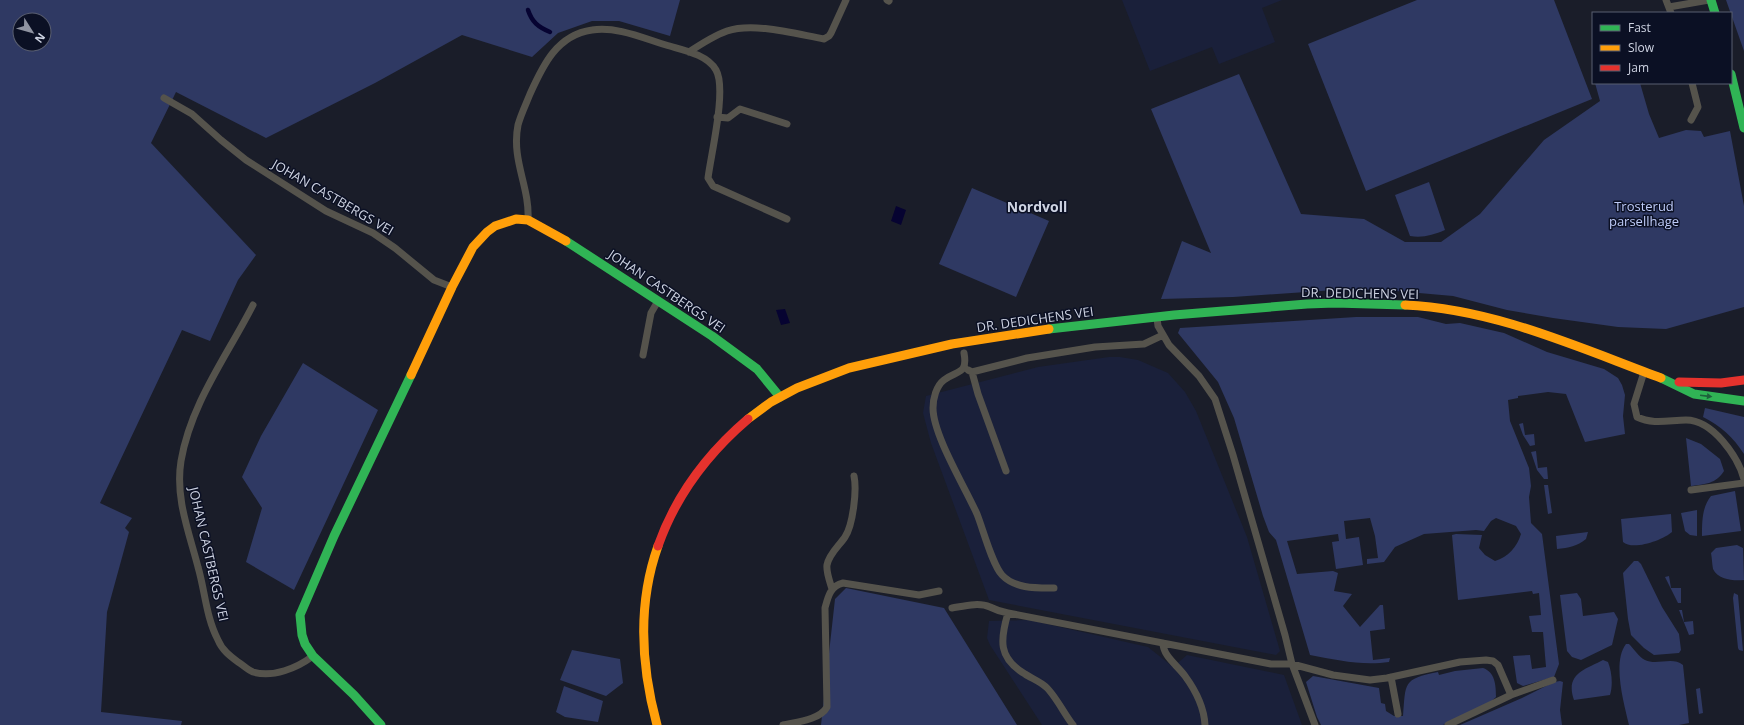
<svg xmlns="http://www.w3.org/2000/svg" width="1744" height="725" font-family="'Open Sans',sans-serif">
<rect width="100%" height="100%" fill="#1a1d29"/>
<path fill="#1a203a" d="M 1122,0 L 1282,0 L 1262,8 L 1275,42 L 1219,64 L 1212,47 L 1150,71 Z
M 1109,357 L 1120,357 L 1138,360 L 1168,373 L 1185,392 L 1196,411 L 1247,537 L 1280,651 L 1276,655 L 989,600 L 931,443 L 923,413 L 926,396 L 1038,367 Z
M 1029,620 L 1148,647 L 1173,667 L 1187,655 L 1284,675 L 1302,725 L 1042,725 L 990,645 L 987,638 L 989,621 Z"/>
<path fill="#2f3963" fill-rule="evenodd" d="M 0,0 L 680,0 L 670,36 L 619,21 L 592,21 L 558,33 L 532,57 L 462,35 L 375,83 L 266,138 L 176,92 L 151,143 L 256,255 L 238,280 L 210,341 L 182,330 L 100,503 L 132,518 L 125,528 L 129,532 L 107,612 L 101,712 L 182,721 L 181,725 L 0,725 ZM 20,20 L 44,20 L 44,44 L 20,44 Z
M 1417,0 L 1554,0 L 1592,99 L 1366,191 L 1308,44 Z
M 1726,0 L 1744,0 L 1744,51 Z
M 1239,74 L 1301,214 L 1364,219 L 1405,242 L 1441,242 L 1480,214 L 1544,140 L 1600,101 L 1595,83 L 1640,83 L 1649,114 L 1659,138 L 1686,130 L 1701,131 L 1704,137 L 1730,131 L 1744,206 L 1744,307 L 1666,329 L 1618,327 L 1553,318 L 1507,310 L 1453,296 L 1385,290 L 1349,289 L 1233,297 L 1161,299 L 1182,241 L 1211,253 L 1151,109 Z
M 1429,182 L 1445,230 C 1433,235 1423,238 1410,236 L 1395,195 Z
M 972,188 L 1049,221 L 1016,297 L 939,264 Z
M 1356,317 L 1418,317 L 1446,324 L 1460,323 L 1504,333 L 1547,352 L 1604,369 L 1618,378 L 1622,385 L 1625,395 L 1623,416 L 1625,434 L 1585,442 L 1566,394 L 1548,392 L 1518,396 L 1518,398 L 1508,400 L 1510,421 L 1529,468 L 1531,486 L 1529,497 L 1531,523 L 1542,534 L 1559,664 L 1554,677 L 1523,686 L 1517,683 L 1513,656 L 1530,655 L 1532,669 L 1546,667 L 1543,632 L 1532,632 L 1529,616 L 1541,615 L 1539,593 L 1533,594 L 1532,591 L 1458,600 L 1452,535 L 1456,534 L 1482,535 L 1479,548 L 1485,555 L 1495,561 C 1508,557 1517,547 1521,534 L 1516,526 L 1496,518 L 1491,521 L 1484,531 L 1476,530 L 1424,534 L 1395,547 L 1384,562 L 1367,564 L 1367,559 L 1378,558 L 1375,536 L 1370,518 L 1344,521 L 1346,539 L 1359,537 L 1363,565 L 1336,569 L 1332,542 L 1339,541 L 1338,534 L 1287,541 L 1297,574 L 1333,571 L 1338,573 L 1334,591 L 1352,594 L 1343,606 L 1360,627 L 1380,605 L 1383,605 L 1385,629 L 1370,631 L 1373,660 L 1390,658 L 1389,662 C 1362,666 1337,660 1310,655 L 1276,540 L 1269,532 L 1263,516 L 1234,418 L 1218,382 L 1178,333 L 1180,328 Z
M 303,363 L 378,410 L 294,590 L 246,562 L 262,508 L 242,477 L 261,436 Z
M 1705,408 L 1744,417 L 1744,454 C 1733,437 1721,426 1703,417 Z
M 1523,423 L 1525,435 L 1534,434 L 1535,445 L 1530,446 L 1523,435 L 1519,424 Z
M 1686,438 L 1701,444 L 1720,459 L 1724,471 C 1716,484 1705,484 1691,486 Z
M 1536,451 L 1538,468 L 1547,467 L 1548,479 L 1544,479 L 1537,470 L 1531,452 Z
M 1544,485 L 1548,485 L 1552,513 L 1548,514 Z
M 1735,491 L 1741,531 L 1702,536 C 1702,522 1702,507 1711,496 Z
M 1697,510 L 1697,536 L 1690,535 L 1685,531 L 1681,513 Z
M 1671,514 L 1672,532 C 1663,540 1633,551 1623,542 L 1621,519 Z
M 1588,532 L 1586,539 C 1577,546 1569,548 1557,549 L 1556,536 Z
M 1737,545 L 1743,548 L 1744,580 C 1734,581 1718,580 1713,569 C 1712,564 1712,558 1711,553 L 1716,548 Z
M 1634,561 L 1638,561 L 1641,564 L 1662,607 L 1679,634 L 1681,650 L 1679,653 L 1654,655 L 1644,648 L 1631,635 L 1628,619 L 1623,573 Z
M 1669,576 L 1671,588 L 1681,588 L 1681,603 L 1678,603 L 1665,577 Z
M 846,588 L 944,608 L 1017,725 L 821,725 L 835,599 Z
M 1577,593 L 1581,599 L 1583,616 L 1614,612 L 1618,619 L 1612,645 L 1581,660 L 1572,657 L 1567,651 L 1560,595 Z
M 1734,593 L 1738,595 L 1743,651 L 1739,650 L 1738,648 L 1733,598 Z
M 1679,610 L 1682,610 L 1684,622 L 1693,621 L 1694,634 L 1689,635 Z
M 1626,644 L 1629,644 C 1634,649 1639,657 1645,660 C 1657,666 1672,656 1683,665 L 1689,723 L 1679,725 L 1629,725 C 1624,704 1612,662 1626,644 Z
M 572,650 L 620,659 L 623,683 L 606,696 L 560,680 Z
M 1603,660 L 1608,662 C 1612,672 1613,685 1610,695 L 1574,700 C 1565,674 1584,670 1603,660 Z
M 1483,668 C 1495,672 1496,685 1496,697 L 1486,706 L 1443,725 L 1321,725 L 1317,717 L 1306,682 L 1313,676 L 1379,688 L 1381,703 L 1385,704 L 1386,711 L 1394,716 L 1403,716 C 1406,683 1402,679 1438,672 L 1439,675 L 1455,671 Z
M 1560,681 L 1563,682 L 1560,710 L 1562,725 L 1460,725 L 1522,698 L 1554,682 Z
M 564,686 L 603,701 L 598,722 L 565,717 L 556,712 Z
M 1700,688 L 1703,713 L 1699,714 L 1696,689 Z"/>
<path fill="#060331" d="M 896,206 L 906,210 L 901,225 L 891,221 Z
M 785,309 L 790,323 L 781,325 L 776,310 Z"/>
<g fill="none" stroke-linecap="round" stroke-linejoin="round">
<path stroke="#060331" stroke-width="4.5" d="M 528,10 C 532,22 538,27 550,32"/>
<path stroke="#55534c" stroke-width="7" d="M 887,0 L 889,1
M 1666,0 L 1671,13
M 1669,7 L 1709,0
M 689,52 C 701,44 713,36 727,31 C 754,22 796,34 824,39 L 829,36 L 831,33 L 846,0
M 164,98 L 192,114 L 221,140 L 246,160 L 326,211 L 373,233 L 395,248 L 434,280 L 452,287
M 717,117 L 728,118 L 740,109 L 787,124
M 1691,120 L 1698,107 L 1692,83
M 528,220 C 530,187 511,160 518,125 C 521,114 526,104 530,94 C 543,65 557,35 592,30 C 616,26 643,38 666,45 C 682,50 707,54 716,70 C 727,89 711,154 708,178 L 713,186 L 787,219
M 253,305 C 227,356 191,403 181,461 C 175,498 189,532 198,567 C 205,591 206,617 218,640 C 222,650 230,656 238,662 C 243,665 248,670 253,672 C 273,678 297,668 313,656
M 1157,318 L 1158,326 L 1169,345 L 1199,376 L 1215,399 L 1233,455 L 1285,635 L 1292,664 L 1315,725
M 964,353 C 968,375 957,370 944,380 C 936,386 933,399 933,408 C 933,435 965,487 977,514 C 983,529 992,564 1002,575 C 1015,589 1037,588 1054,588
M 643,355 L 651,313 L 658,301
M 968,370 L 972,372 L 978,394 L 1006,471
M 972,372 L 1027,358 L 1095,347 L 1144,344 L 1163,335
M 1644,372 L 1634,404 L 1637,417 C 1653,425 1670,420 1686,420 C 1713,420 1738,457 1744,479
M 1691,490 L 1744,483
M 832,589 C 830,582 826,572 827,565 C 829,554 839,546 845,537 C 853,525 857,490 854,476
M 952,608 C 964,606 979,602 990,607 C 996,610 1002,612 1008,613 L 1271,664 L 1292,664 L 1333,675 L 1370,680 L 1387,678 L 1460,662 L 1486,660 L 1493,661 L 1498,665 L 1511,695
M 1008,613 C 1000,640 998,658 1025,674 C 1031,678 1041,682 1046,687 C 1055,695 1065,715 1073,725
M 1163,643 C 1163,656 1177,665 1185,676 C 1196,691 1204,706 1205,725
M 1391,677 L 1398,714
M 783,725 C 796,722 820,720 827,707 L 825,608 C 828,597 830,586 843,583 L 919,595 L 939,591
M 1448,725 L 1511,695 L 1553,680"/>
<path stroke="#30b455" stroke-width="9" d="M 1711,0 L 1715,13
M 1731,74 L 1744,128
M 566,241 L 712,336 L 757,369 L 780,397
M 1049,329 L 1174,315 L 1307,304 L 1335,303 L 1405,305
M 1661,378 L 1694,394 L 1744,401
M 381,725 L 354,695 L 313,656 L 305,644 L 302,635 L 300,615 L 334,536 L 411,375"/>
<path stroke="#ff9f0a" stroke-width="9" d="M 1405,305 C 1495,309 1577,347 1661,378
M 411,375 L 452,287 L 473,247 L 487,232 L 495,226 L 516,219 L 528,220 L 566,241
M 748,419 L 771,402 L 797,388 L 849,368 L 952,344 L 1049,329
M 657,725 C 641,666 637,605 658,546"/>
<path stroke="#e5322d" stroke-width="9" d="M 1679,382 L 1721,383 L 1744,380
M 658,546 C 676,495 707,454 748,419"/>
</g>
<defs><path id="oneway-solid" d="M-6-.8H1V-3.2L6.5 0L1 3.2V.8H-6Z"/></defs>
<use fill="#1e623c" href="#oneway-solid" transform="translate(1706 396) rotate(7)"/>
<g text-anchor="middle" stroke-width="3" stroke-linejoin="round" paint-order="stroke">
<g font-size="13" fill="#ced3e2" stroke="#0b1024">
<text transform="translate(333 197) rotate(30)" y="5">JOHAN CASTBERGS VEI</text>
<text transform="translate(667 291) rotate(34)" y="5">JOHAN CASTBERGS VEI</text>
<text transform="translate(1360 293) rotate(1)" y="5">DR. DEDICHENS VEI</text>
<text transform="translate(1035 319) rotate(-8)" y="5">DR. DEDICHENS VEI</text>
<text transform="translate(209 554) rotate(77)" y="5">JOHAN CASTBERGS VEI</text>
</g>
<g font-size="13" fill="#becbf8" stroke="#0b1024">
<text x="1644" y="211">Trosterud<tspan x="1644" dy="15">parsellhage</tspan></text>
</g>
<g font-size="14" font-weight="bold" fill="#ced3e2" stroke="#0b1024">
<text x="1037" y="212">Nordvoll</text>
</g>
</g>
<rect x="1592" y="12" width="140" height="72" fill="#0b1024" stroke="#595e70"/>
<rect x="1600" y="25" width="20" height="6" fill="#30b455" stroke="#595e70"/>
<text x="1628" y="32" font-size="12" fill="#ced3e2">Fast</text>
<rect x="1600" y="45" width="20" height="6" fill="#ff9f0a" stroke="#595e70"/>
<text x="1628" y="52" font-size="12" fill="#ced3e2">Slow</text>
<rect x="1600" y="65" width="20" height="6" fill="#e5322d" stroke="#595e70"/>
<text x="1628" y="72" font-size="12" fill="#ced3e2">Jam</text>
<g transform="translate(32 32) rotate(127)"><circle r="19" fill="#0b1024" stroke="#595e70"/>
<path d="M0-3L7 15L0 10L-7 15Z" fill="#8f93a1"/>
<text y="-6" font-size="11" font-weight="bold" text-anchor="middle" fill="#ced3e2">N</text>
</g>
</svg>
